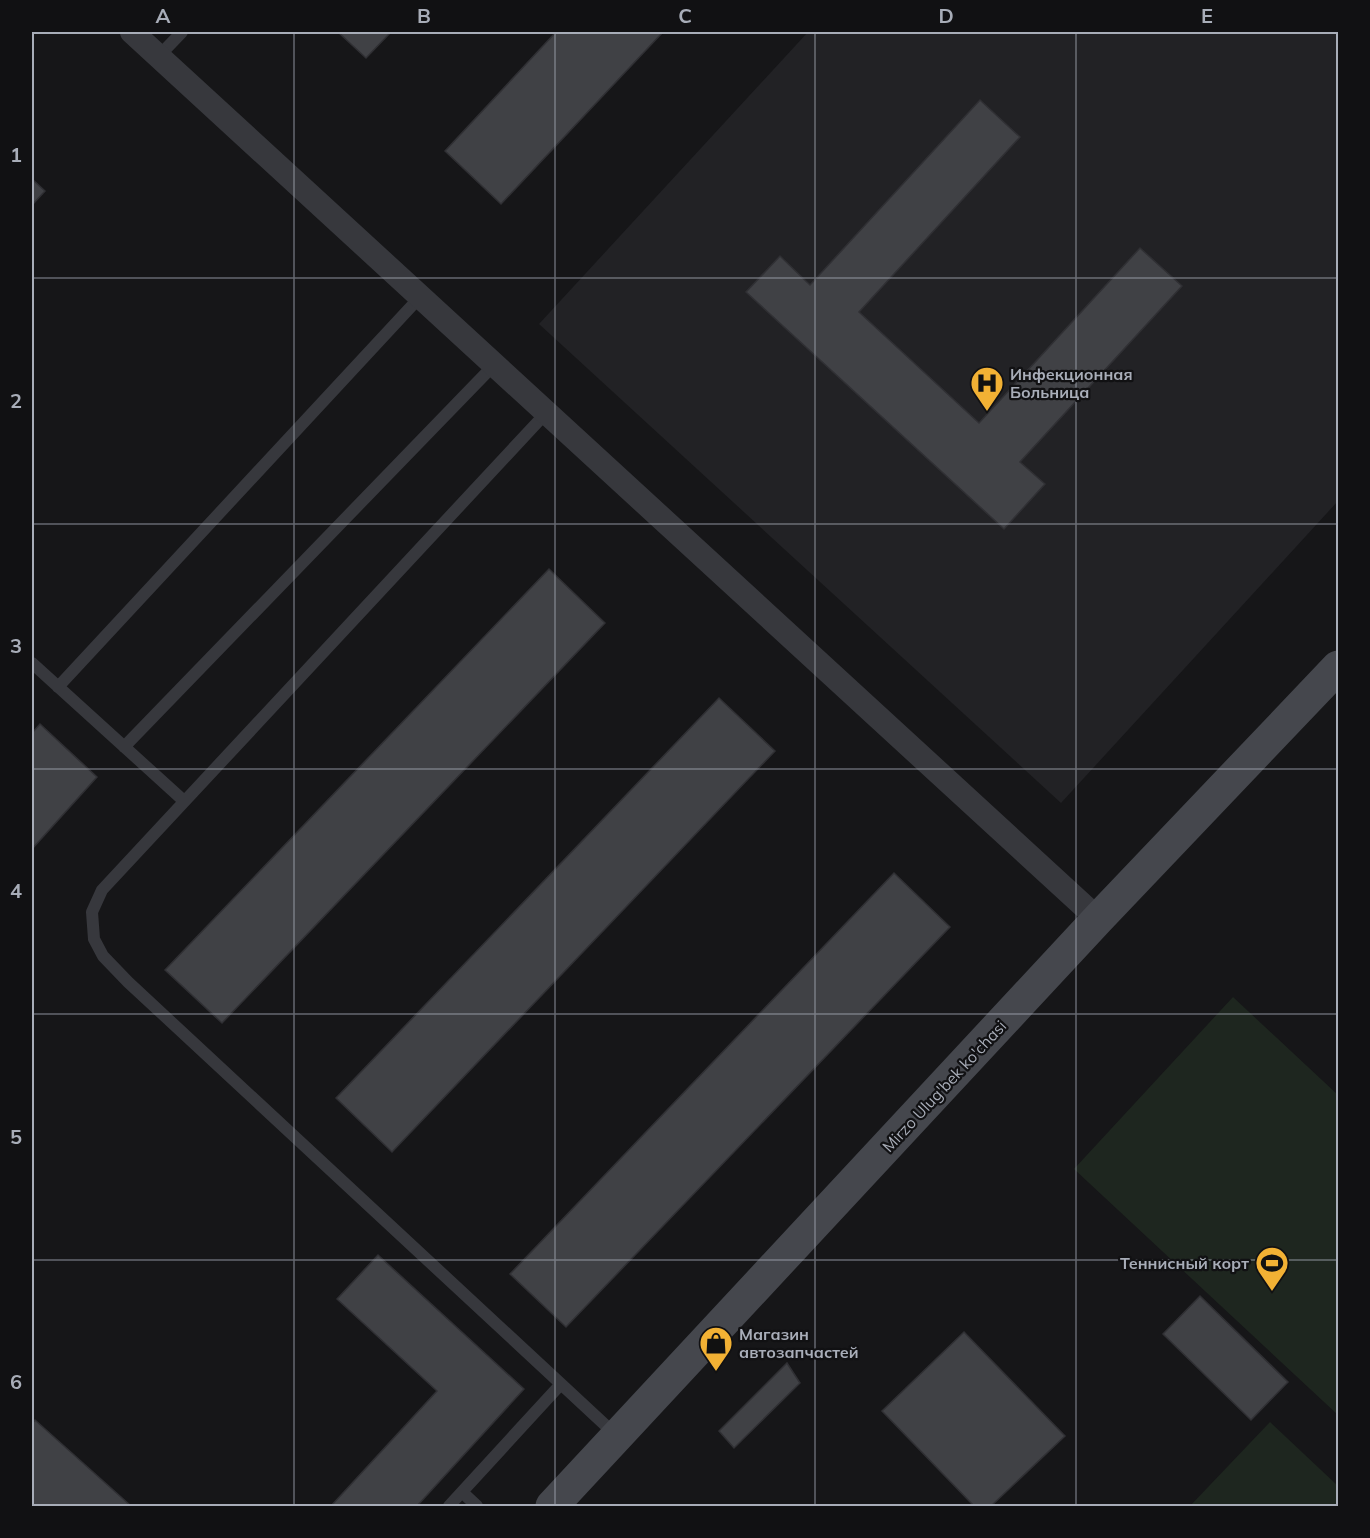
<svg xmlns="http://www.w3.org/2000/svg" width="1370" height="1538" font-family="Mulish,sans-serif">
<rect width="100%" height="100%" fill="#161618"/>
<path fill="#222225" d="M 808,32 L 1333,32 L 1338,36 L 1338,501 L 1061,803 L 539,324 Z"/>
<path fill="#1e261f" d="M 1233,997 L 1338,1095 L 1338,1415 L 1074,1169 Z
M 1270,1422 L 1338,1486 L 1338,1506 L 1190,1506 Z"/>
<path fill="#404145" stroke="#303034" stroke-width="1.5" d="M 338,32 L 391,32 L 366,58 Z
M 556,32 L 663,32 L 501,204 L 445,151 Z
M 980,100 L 1020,137 L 859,312 L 979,423 L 1140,248 L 1182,286 L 1020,462 L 1045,484 L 1004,529 L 746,292 L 780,256 L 810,285 Z
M 32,179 L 45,191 L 32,205 Z
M 549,569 L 605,623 L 222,1023 L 165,970 Z
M 719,698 L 775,751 L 392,1152 L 336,1098 Z
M 40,724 L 97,777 L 32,849 L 32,733 Z
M 894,873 L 950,927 L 566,1327 L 510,1274 Z
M 378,1255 L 524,1389 L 417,1506 L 331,1506 L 437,1391 L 337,1299 Z
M 1200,1296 L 1288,1382 L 1251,1420 L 1163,1334 Z
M 964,1332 L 1065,1436 L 991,1506 L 974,1506 L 882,1411 Z
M 787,1363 L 800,1383 L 734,1448 L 719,1431 Z
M 35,1420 L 131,1506 L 32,1506 L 32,1424 Z"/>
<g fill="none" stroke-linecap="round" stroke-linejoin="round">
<path stroke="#37383d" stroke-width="12" d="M 159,56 L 182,32
M 547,412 L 102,890 L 92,912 L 94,939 L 103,956 L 128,982 L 617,1436
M 32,663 L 184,801
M 58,687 L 420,297
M 124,747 L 494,365
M 462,1492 L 477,1506
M 449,1506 L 561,1384"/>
<path stroke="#37383d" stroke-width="24" d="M 132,32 L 1098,919"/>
<path stroke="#45474d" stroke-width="33" d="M 552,1506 L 1098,919 L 1338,667"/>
</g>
<path fill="none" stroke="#a8adb8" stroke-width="1.5" stroke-opacity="0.55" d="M 294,32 L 294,1506M 555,32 L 555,1506M 815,32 L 815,1506M 1076,32 L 1076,1506M 32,278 L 1338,278M 32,524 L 1338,524M 32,769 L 1338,769M 32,1014 L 1338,1014M 32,1260 L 1338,1260"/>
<defs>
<symbol id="hospital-pin" viewBox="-11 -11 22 30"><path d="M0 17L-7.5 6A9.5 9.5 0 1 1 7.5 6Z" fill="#f2b134" stroke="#111113"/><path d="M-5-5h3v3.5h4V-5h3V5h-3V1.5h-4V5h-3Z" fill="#111"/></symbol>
<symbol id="stadium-pin" viewBox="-11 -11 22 30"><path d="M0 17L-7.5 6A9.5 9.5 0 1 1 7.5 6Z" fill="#f2b134" stroke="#111113"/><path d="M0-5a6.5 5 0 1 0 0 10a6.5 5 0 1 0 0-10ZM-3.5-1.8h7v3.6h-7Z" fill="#111"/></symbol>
<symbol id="shop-pin" viewBox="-11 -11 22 30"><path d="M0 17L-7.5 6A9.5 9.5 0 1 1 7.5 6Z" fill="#f2b134" stroke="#111113"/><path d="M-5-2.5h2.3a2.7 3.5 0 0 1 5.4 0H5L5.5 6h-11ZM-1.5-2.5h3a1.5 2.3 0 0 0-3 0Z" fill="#111"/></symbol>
</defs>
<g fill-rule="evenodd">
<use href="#hospital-pin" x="968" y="364" width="38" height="52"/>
<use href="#stadium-pin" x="1253" y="1244" width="38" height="52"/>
<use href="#shop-pin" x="697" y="1324" width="38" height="52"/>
</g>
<g text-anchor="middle" stroke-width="4.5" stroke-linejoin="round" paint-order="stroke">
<g font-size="16" font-weight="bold" fill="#a8adb8" stroke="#111113" text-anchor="start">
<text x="1010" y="380">Инфекционная<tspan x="1010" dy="18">Больница</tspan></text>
<text x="1249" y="1269" text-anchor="end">Теннисный корт</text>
<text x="739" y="1340">Магазин<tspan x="739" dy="18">автозапчастей</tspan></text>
</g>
<g font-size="16" fill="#a8adb8" stroke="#111113">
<text transform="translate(944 1086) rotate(-47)" y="6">Mirzo Ulug'bek ko'chasi</text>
</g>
</g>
<rect width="1370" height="1538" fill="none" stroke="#111113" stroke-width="66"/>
<rect x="33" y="33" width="1304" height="1472" fill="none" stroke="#a8adb8" stroke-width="2"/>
<g font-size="20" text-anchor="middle" font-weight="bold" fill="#a8adb8">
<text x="163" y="23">A</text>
<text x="424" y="23">B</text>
<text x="685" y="23">C</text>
<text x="946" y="23">D</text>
<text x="1207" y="23">E</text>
<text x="16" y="162">1</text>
<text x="16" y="408">2</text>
<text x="16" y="653">3</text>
<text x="16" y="898">4</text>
<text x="16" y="1144">5</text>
<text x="16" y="1389">6</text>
</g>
</svg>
